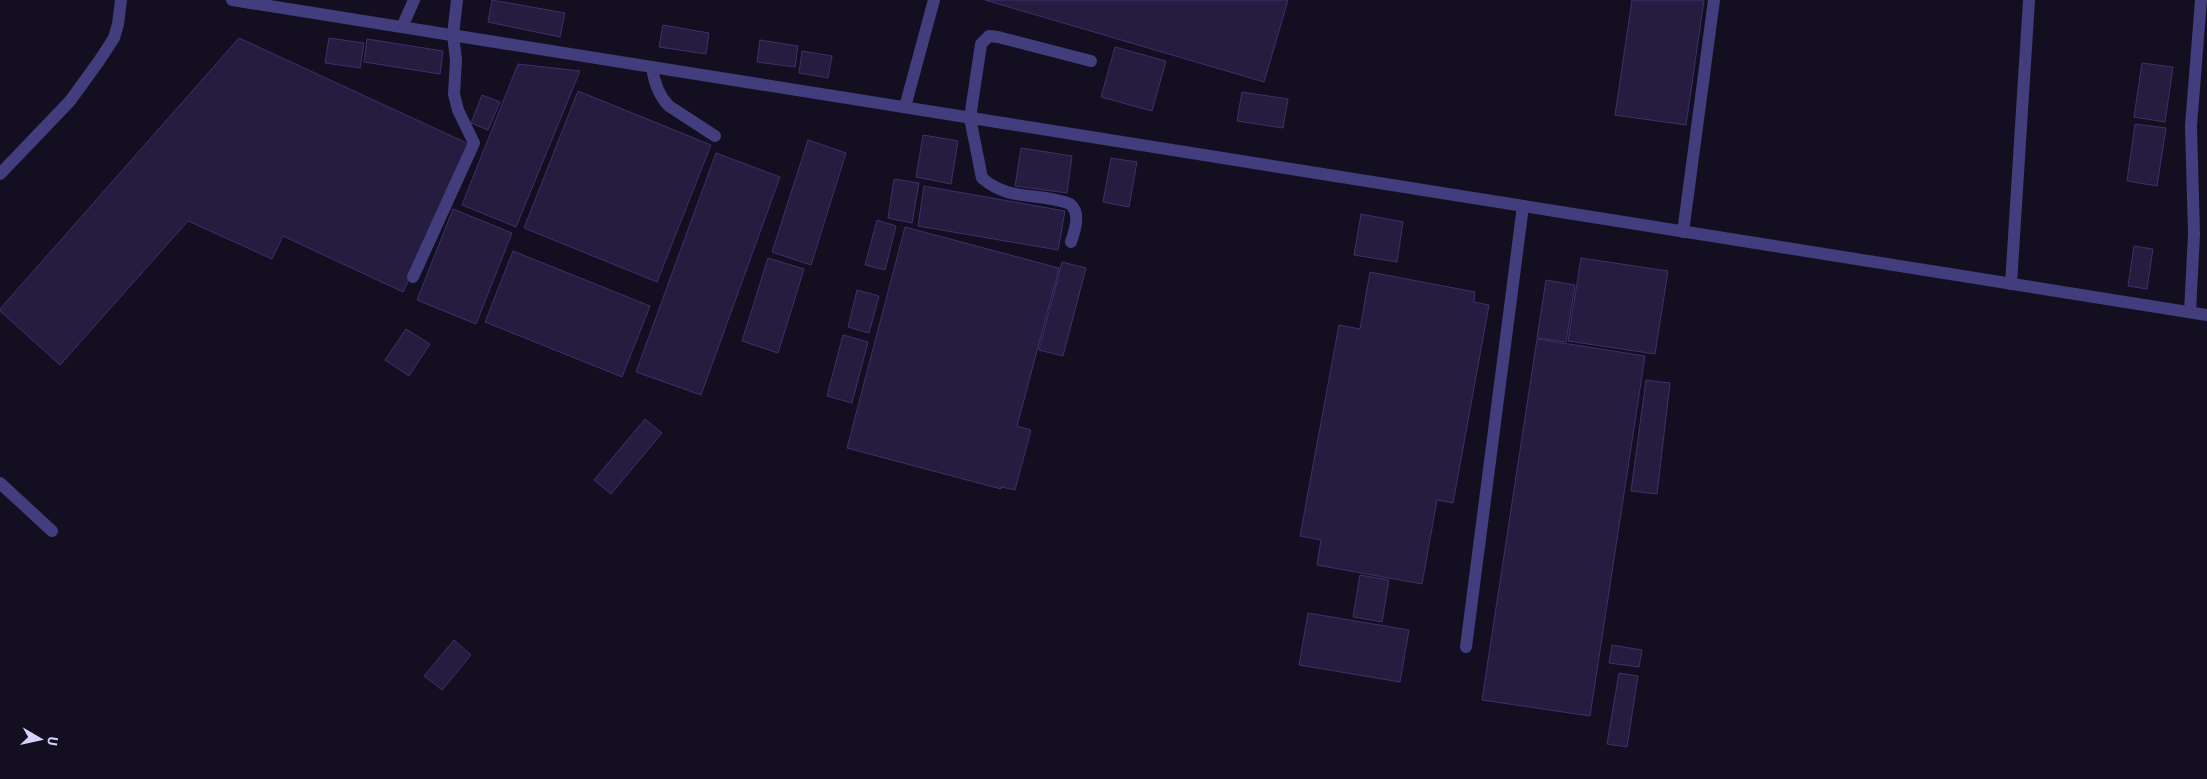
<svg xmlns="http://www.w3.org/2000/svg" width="2207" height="779" font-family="Barlow,sans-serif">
<rect width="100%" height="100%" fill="#130f20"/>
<path fill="#251c40" stroke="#3e306a" d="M 492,0 L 565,13 L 560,37 L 488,22 Z
M 985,0 L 1288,0 L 1264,82 Z
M 1632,0 L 1704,0 L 1686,125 L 1615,115 Z
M 663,25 L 709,33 L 706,54 L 659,47 Z
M 239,38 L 471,145 L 403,292 L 283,236 L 272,259 L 188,221 L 60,365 L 0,311 L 0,309 Z
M 329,38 L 364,43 L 360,68 L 325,63 Z
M 367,39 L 443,51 L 440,74 L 364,62 Z
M 760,40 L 798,46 L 795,67 L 757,62 Z
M 1115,47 L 1166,61 L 1152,111 L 1101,97 Z
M 802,51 L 832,56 L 828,78 L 799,73 Z
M 2142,63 L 2173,67 L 2165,122 L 2134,117 Z
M 518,64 L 580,71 L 516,227 L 462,205 Z
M 578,91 L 711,145 L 657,282 L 524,228 Z
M 1242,92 L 1288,99 L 1283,128 L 1237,121 Z
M 482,95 L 500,102 L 488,130 L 471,123 Z
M 2135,124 L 2166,128 L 2157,186 L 2127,181 Z
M 923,135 L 958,141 L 951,184 L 916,177 Z
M 808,140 L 846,153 L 811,265 L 772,252 Z
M 1021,148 L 1072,156 L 1067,193 L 1015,186 Z
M 716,153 L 780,177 L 701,395 L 636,372 Z
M 1111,158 L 1137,162 L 1129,207 L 1103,202 Z
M 894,179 L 919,183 L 912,223 L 888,218 Z
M 924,186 L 1065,211 L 1058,250 L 918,226 Z
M 453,209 L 512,233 L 476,324 L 417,300 Z
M 1361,214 L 1403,222 L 1397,262 L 1354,255 Z
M 877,220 L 896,226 L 885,270 L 865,265 Z
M 905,227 L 1059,268 L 1017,426 L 1031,430 L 1015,490 L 1001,487 L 1001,489 L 847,448 Z
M 2134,246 L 2153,249 L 2147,289 L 2128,286 Z
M 513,251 L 650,306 L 622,377 L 485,322 Z
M 768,258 L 804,269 L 778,353 L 742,341 Z
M 1581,258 L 1668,271 L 1655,354 L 1568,341 Z
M 1062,262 L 1086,268 L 1063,356 L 1039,350 Z
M 1370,272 L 1475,292 L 1474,302 L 1489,305 L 1453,503 L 1437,500 L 1422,584 L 1317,565 L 1321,540 L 1300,536 L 1339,325 L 1360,329 Z
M 1546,280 L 1575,285 L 1566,342 L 1537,338 Z
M 857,290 L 879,296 L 869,333 L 848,327 Z
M 406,329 L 430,344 L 409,376 L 385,360 Z
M 843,335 L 868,342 L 852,403 L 827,396 Z
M 1537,339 L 1645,356 L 1590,716 L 1482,700 Z
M 1646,380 L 1670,383 L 1657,494 L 1631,491 Z
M 645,419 L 662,433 L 611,494 L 594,480 Z
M 1360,575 L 1389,580 L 1382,622 L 1353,617 Z
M 1308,613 L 1409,630 L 1400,682 L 1299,665 Z
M 454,640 L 471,655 L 442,690 L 424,676 Z
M 1612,645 L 1642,650 L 1639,667 L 1609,663 Z
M 1619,673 L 1638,676 L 1627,747 L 1607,744 Z"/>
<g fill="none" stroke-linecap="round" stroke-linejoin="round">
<path stroke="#423d7c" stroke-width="12" d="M 652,67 C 654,82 658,95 669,106 L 715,136
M 905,107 L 934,0
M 1071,242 C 1075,230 1081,213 1070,204 C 1039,191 1011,203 982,178 L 970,118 L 981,44 L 989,36 L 998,37 L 1091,61
M 413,277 L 474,143 L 458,110 L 454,94 L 456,60 L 453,35 L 457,0
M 2011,284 L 2029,0
M 2190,312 L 2194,234 L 2191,126 L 2201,0
M 1466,647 L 1523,206"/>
<path stroke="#423d7c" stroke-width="12" d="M 232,0 L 2207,315
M 402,27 L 414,0
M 0,174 L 70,101 L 99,61 L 114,38 L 118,24 L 121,0
M 1683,232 L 1714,0
M 0,483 L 52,531"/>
</g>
<g transform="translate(40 739) rotate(99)" stroke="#130f20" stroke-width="4" paint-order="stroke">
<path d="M0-4L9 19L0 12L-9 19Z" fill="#d8d1fc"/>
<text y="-8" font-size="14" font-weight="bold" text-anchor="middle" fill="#d8d1fc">U</text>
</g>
</svg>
